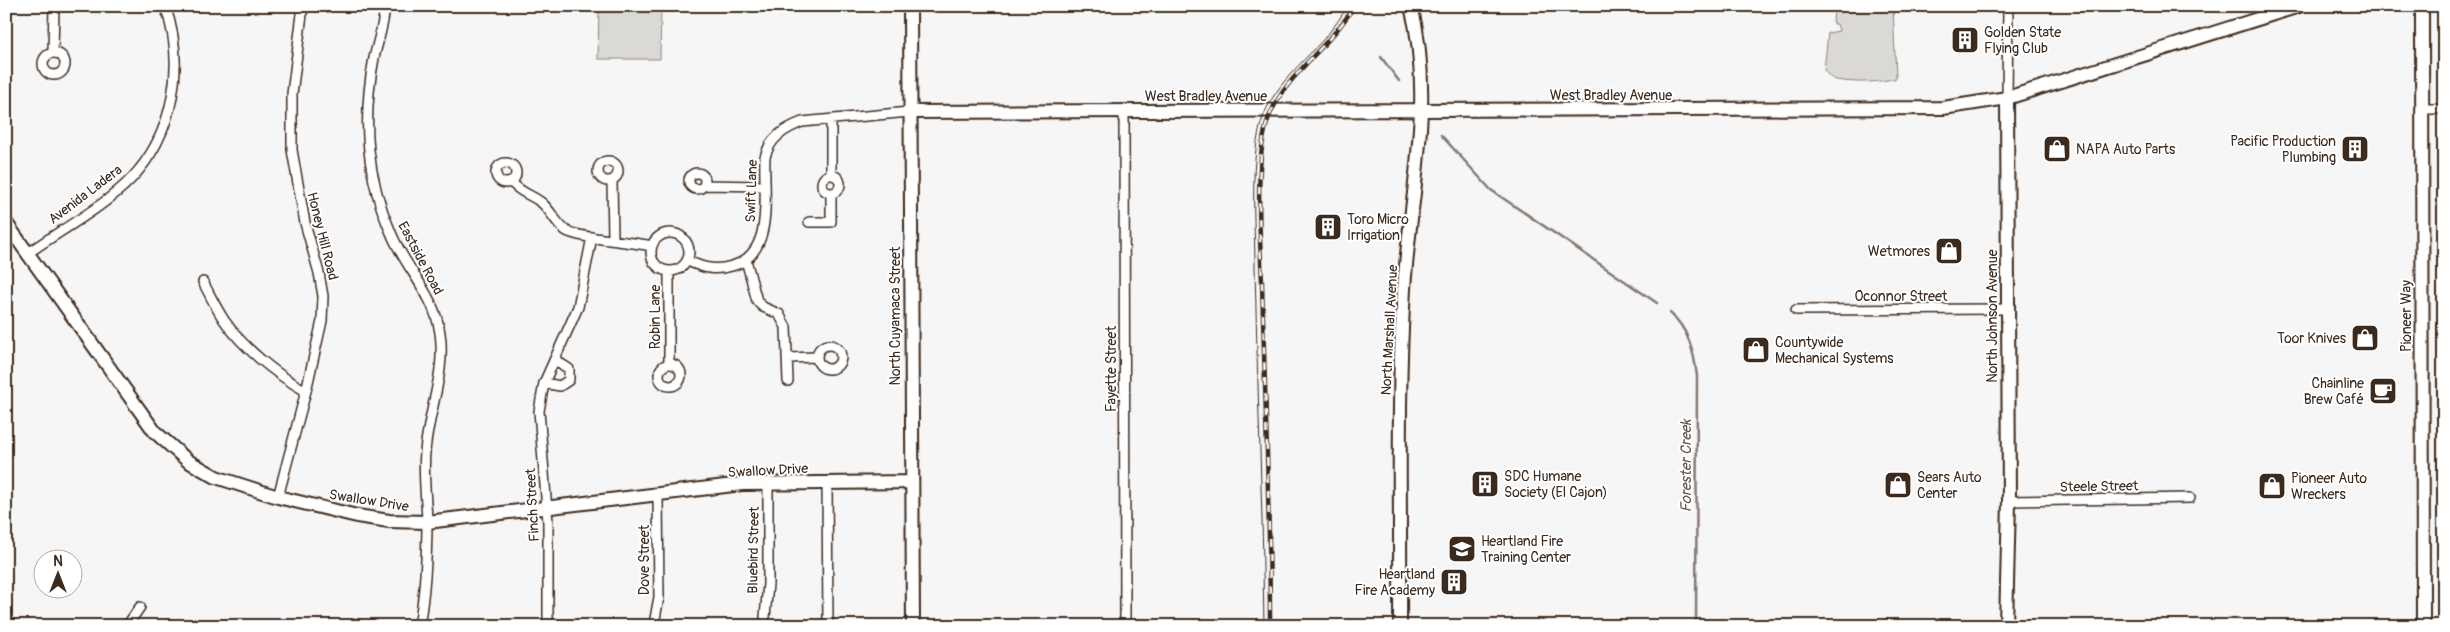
<svg xmlns="http://www.w3.org/2000/svg" width="2450" height="632" font-family="Pangolin,sans-serif">
<rect width="100%" height="100%" fill="#f7f6f6"/>
<filter id="ink" filterUnits="userSpaceOnUse"><feTurbulence type="fractalNoise" baseFrequency=".02" numOctaves="2"/><feDisplacementMap in="SourceGraphic" scale="10" xChannelSelector="R" yChannelSelector="G"/><feConvolveMatrix kernelMatrix="1 2 1 2 8 2 1 2 1" color-interpolation-filters="sRGB"/></filter>
<g filter="url(#ink)">
<path fill="#dbd9d6" stroke="#8b827a" d="M 599,6 L 661,6 L 660,59 L 598,59 Z
M 1834,6 L 1893,6 L 1896,78 C 1881,83 1852,83 1836,80 C 1830,78 1828,75 1824,70 L 1828,33 L 1839,31 L 1837,24 L 1833,24 Z"/>
<g fill="none" stroke-linecap="round" stroke-linejoin="round">
<path stroke="#847972" stroke-width="2.5" d="M 1381,57 L 1399,81
M 1441,135 L 1491,190 L 1657,303
M 1670,313 C 1689,329 1694,353 1697,376 L 1696,626"/>
<defs>
<path id="street" d="M 385,6 C 384,24 378,41 374,58 C 362,120 366,177 392,235 C 406,269 435,295 440,333 C 446,374 428,412 425,452 C 423,475 426,498 427,520 C 427,555 425,591 419,626
M43 64a11 11 0 1 1 22 0a11 11 0 1 1-22 0Z
M 53,53 L 54,6
M 2007,98 L 2008,6
M 2422,109 L 2444,109
M 1124,112 L 1125,626
M 831,120 L 831,175
M598 171a10 10 0 1 1 20 0a10 10 0 1 1-20 0Z
M496 173a10 10 0 1 1 20 0a10 10 0 1 1-20 0Z
M689 181a8 8 0 1 1 16 0a8 8 0 1 1-16 0Z
M822 184a9 9 0 1 1 18 0a9 9 0 1 1-18 0Z
M 612,181 L 613,239
M 511,182 C 523,195 531,194 542,203 C 551,211 556,223 565,230 C 575,238 634,242 652,246
M 704,185 L 763,186
M 809,222 L 831,222 L 831,193
M651 252a19 19 0 1 1 38 0a19 19 0 1 1-38 0Z
M 28,253 C 62,229 101,209 130,180 C 174,135 186,64 165,6
M 746,260 L 757,301 L 763,307 L 779,314 L 786,327 L 788,381
M 688,261 C 703,268 715,271 732,266 C 776,254 763,192 765,157 C 770,138 784,129 802,122 L 909,112
M 203,282 C 210,295 216,308 224,320 C 243,348 277,375 306,391
M 1796,310 L 2007,309
M817 357a12 12 0 1 1 24 0a12 12 0 1 1-24 0Z
M 788,358 L 817,357
M 669,363 L 669,271
M659 375a11 11 0 1 1 22 0a11 11 0 1 1-22 0Z
M 544,383 L 560,386 L 569,380 L 569,369 L 555,360
M 827,482 L 828,626
M 278,497 L 306,391 L 322,321 L 323,296 L 319,273 L 305,223 L 292,150 L 292,94 L 303,6
M 2009,501 L 2190,498
M 765,617 L 768,584 L 768,484
M 654,624 L 659,597 L 658,496
M 127,626 L 140,607
M 548,626 L 548,522 L 539,411 L 544,383 L 578,307 L 592,237"/>
<path id="secondary" d="M 910,6 L 913,626
M 2422,6 L 2423,626
M 909,112 L 1943,108 L 2007,98 L 2299,6
M 6,223 L 155,432 L 188,461 L 216,477 L 278,497 L 357,516 L 389,521 L 427,522 L 742,484 L 911,482
M 1400,626 C 1401,514 1397,400 1404,289 C 1410,196 1435,98 1411,6
M 2006,626 L 2009,501 L 2007,98"/>
</defs>
<use href="#street" stroke="#3b2a1e" stroke-width="12"/>
<use href="#secondary" stroke="#3b2a1e" stroke-width="16"/>
<use href="#street" stroke="#fff" stroke-width="9"/>
<use href="#secondary" stroke="#fff" stroke-width="12"/>
<path stroke="#3b2a1e" stroke-width="1" d="M 1264,626 C 1263,506 1257,387 1255,267 C 1255,225 1249,155 1263,117 C 1280,72 1326,48 1347,6"/>
<defs>
<path id="rail" d="M 1270,626 C 1270,511 1265,397 1262,282 C 1260,238 1254,156 1269,117 C 1286,74 1331,46 1354,6"/>
</defs>
<use href="#rail" stroke="#3b2a1e" stroke-width="4.5"/>
<use href="#rail" stroke="#fff" stroke-width="2.5" stroke-dasharray="8" stroke-linecap="butt"/>
</g>
</g>
<defs>
<symbol id="building-square" viewBox="-11 -11 22 22"><rect x="-9" y="-9" width="18" height="18" rx="4" fill="#3b2a1e" stroke="#fff"/><path d="M-4-6H4V6H1V3H-1V6H-4ZM-2.5-4.3h1.7v1.8h-1.7ZM.8-4.3h1.7v1.8H.8ZM-2.5-1h1.7V.8h-1.7ZM.8-1h1.7V.8H.8Z" fill="#fff"/></symbol>
<symbol id="shop-square" viewBox="-11 -11 22 22"><rect x="-9" y="-9" width="18" height="18" rx="4" fill="#3b2a1e" stroke="#fff"/><path d="M-5-2.5h2.3a2.7 3.5 0 0 1 5.4 0H5L5.5 6h-11ZM-1.5-2.5h3a1.5 2.3 0 0 0-3 0Z" fill="#fff"/></symbol>
<symbol id="cafe-square" viewBox="-11 -11 22 22"><rect x="-9" y="-9" width="18" height="18" rx="4" fill="#3b2a1e" stroke="#fff"/><path d="M-5.5-4.5H6V0H3Q3 3.5 0 3.5H-2.5Q-5.5 3.5-5.5 0ZM3-3.2v2h1.7v-2ZM-6 4.5H4V6H-6Z" fill="#fff"/></symbol>
<symbol id="school-square" viewBox="-11 -11 22 22"><rect x="-9" y="-9" width="18" height="18" rx="4" fill="#3b2a1e" stroke="#fff"/><path d="M0-5L7-2L0 1L-7-2ZM-4 1L0 2.5L4 1V4Q0 6-4 4Z" fill="#fff"/></symbol>
</defs>
<g fill-rule="evenodd">
<use href="#building-square" x="1949" y="24" width="32" height="32"/>
<use href="#shop-square" x="2041" y="133" width="32" height="32"/>
<use href="#building-square" x="2339" y="133" width="32" height="32"/>
<use href="#building-square" x="1312" y="211" width="32" height="32"/>
<use href="#shop-square" x="1933" y="235" width="32" height="32"/>
<use href="#shop-square" x="2349" y="322" width="32" height="32"/>
<use href="#shop-square" x="1740" y="334" width="32" height="32"/>
<use href="#cafe-square" x="2367" y="375" width="32" height="32"/>
<use href="#building-square" x="1469" y="468" width="32" height="32"/>
<use href="#shop-square" x="1882" y="469" width="32" height="32"/>
<use href="#shop-square" x="2256" y="470" width="32" height="32"/>
<use href="#school-square" x="1446" y="533" width="32" height="32"/>
<use href="#building-square" x="1438" y="566" width="32" height="32"/>
</g>
<g text-anchor="middle" stroke-width="4" stroke-linejoin="round" paint-order="stroke">
<g font-size="14" fill="#3b2a1e" stroke="#fff" text-anchor="start">
<text x="1984" y="37">Golden State<tspan x="1984" dy="16">Flying Club</tspan></text>
<text x="2336" y="146" text-anchor="end">Pacific Production<tspan x="2336" dy="16">Plumbing</tspan></text>
<text x="2076" y="154">NAPA Auto Parts</text>
<text x="1347" y="224">Toro Micro<tspan x="1347" dy="16">Irrigation</tspan></text>
<text x="1930" y="256" text-anchor="end">Wetmores</text>
<text x="2346" y="343" text-anchor="end">Toor Knives</text>
<text x="1775" y="347">Countywide<tspan x="1775" dy="16">Mechanical Systems</tspan></text>
<text x="2364" y="388" text-anchor="end">Chainline<tspan x="2364" dy="16">Brew Café</tspan></text>
<text x="1504" y="481">SDC Humane<tspan x="1504" dy="16">Society (El Cajon)</tspan></text>
<text x="1917" y="482">Sears Auto<tspan x="1917" dy="16">Center</tspan></text>
<text x="2291" y="483">Pioneer Auto<tspan x="2291" dy="16">Wreckers</tspan></text>
<text x="1481" y="546">Heartland Fire<tspan x="1481" dy="16">Training Center</tspan></text>
<text x="1435" y="579" text-anchor="end">Heartland<tspan x="1435" dy="16">Fire Academy</tspan></text>
</g>
<g font-size="14" fill="#3b2a1e" stroke="#fff">
<text x="1611" y="100">West Bradley Avenue</text>
<text x="1206" y="101">West Bradley Avenue</text>
<text transform="translate(751 191) rotate(-88)" y="5">Swift Lane</text>
<text transform="translate(85 194) rotate(-37)" y="5">Avenida Ladera</text>
<text transform="translate(323 236) rotate(76)" y="5">Honey Hill Road</text>
<text transform="translate(421 258) rotate(62)" y="5">Eastside Road</text>
<text x="1901" y="301">Oconnor Street</text>
<text transform="translate(895 316) rotate(-90)" y="5">North Cuyamaca Street</text>
<text transform="translate(1992 316) rotate(-90)" y="5">North Johnson Avenue</text>
<text transform="translate(2406 316) rotate(-90)" y="5">Pioneer Way</text>
<text transform="translate(655 317) rotate(-90)" y="5">Robin Lane</text>
<text transform="translate(1389 330) rotate(-87)" y="5">North Marshall Avenue</text>
<text transform="translate(1111 369) rotate(-90)" y="5">Fayette Street</text>
<text transform="translate(768 470) rotate(-3)" y="5">Swallow Drive</text>
<text transform="translate(2099 486) rotate(-1)" y="5">Steele Street</text>
<text transform="translate(369 500) rotate(9)" y="5">Swallow Drive</text>
<text transform="translate(532 505) rotate(-93)" y="5">Finch Street</text>
<text transform="translate(753 550) rotate(-89)" y="5">Bluebird Street</text>
<text transform="translate(644 560) rotate(-90)" y="5">Dove Street</text>
</g>
<g font-size="15" font-style="italic" fill="#65584f" stroke="#fff">
<text transform="translate(1686 466) rotate(-90)" y="5">Forester Creek</text>
</g>
</g>
<rect width="2450" height="632" fill="none" stroke="#fff" stroke-width="25"/>
<rect x="12" y="12" width="2425" height="607" fill="none" stroke="#3b2a1e" stroke-width="2" filter="url(#ink)"/>
<g transform="translate(58 574)"><circle r="24" fill="#ffffff" stroke="#b1aaa5"/>
<path d="M0-4L9 19L0 12L-9 19Z" fill="#3b2a1e"/>
<text y="-8" font-size="14" font-weight="bold" text-anchor="middle" fill="#3b2a1e">N</text>
</g>
</svg>
